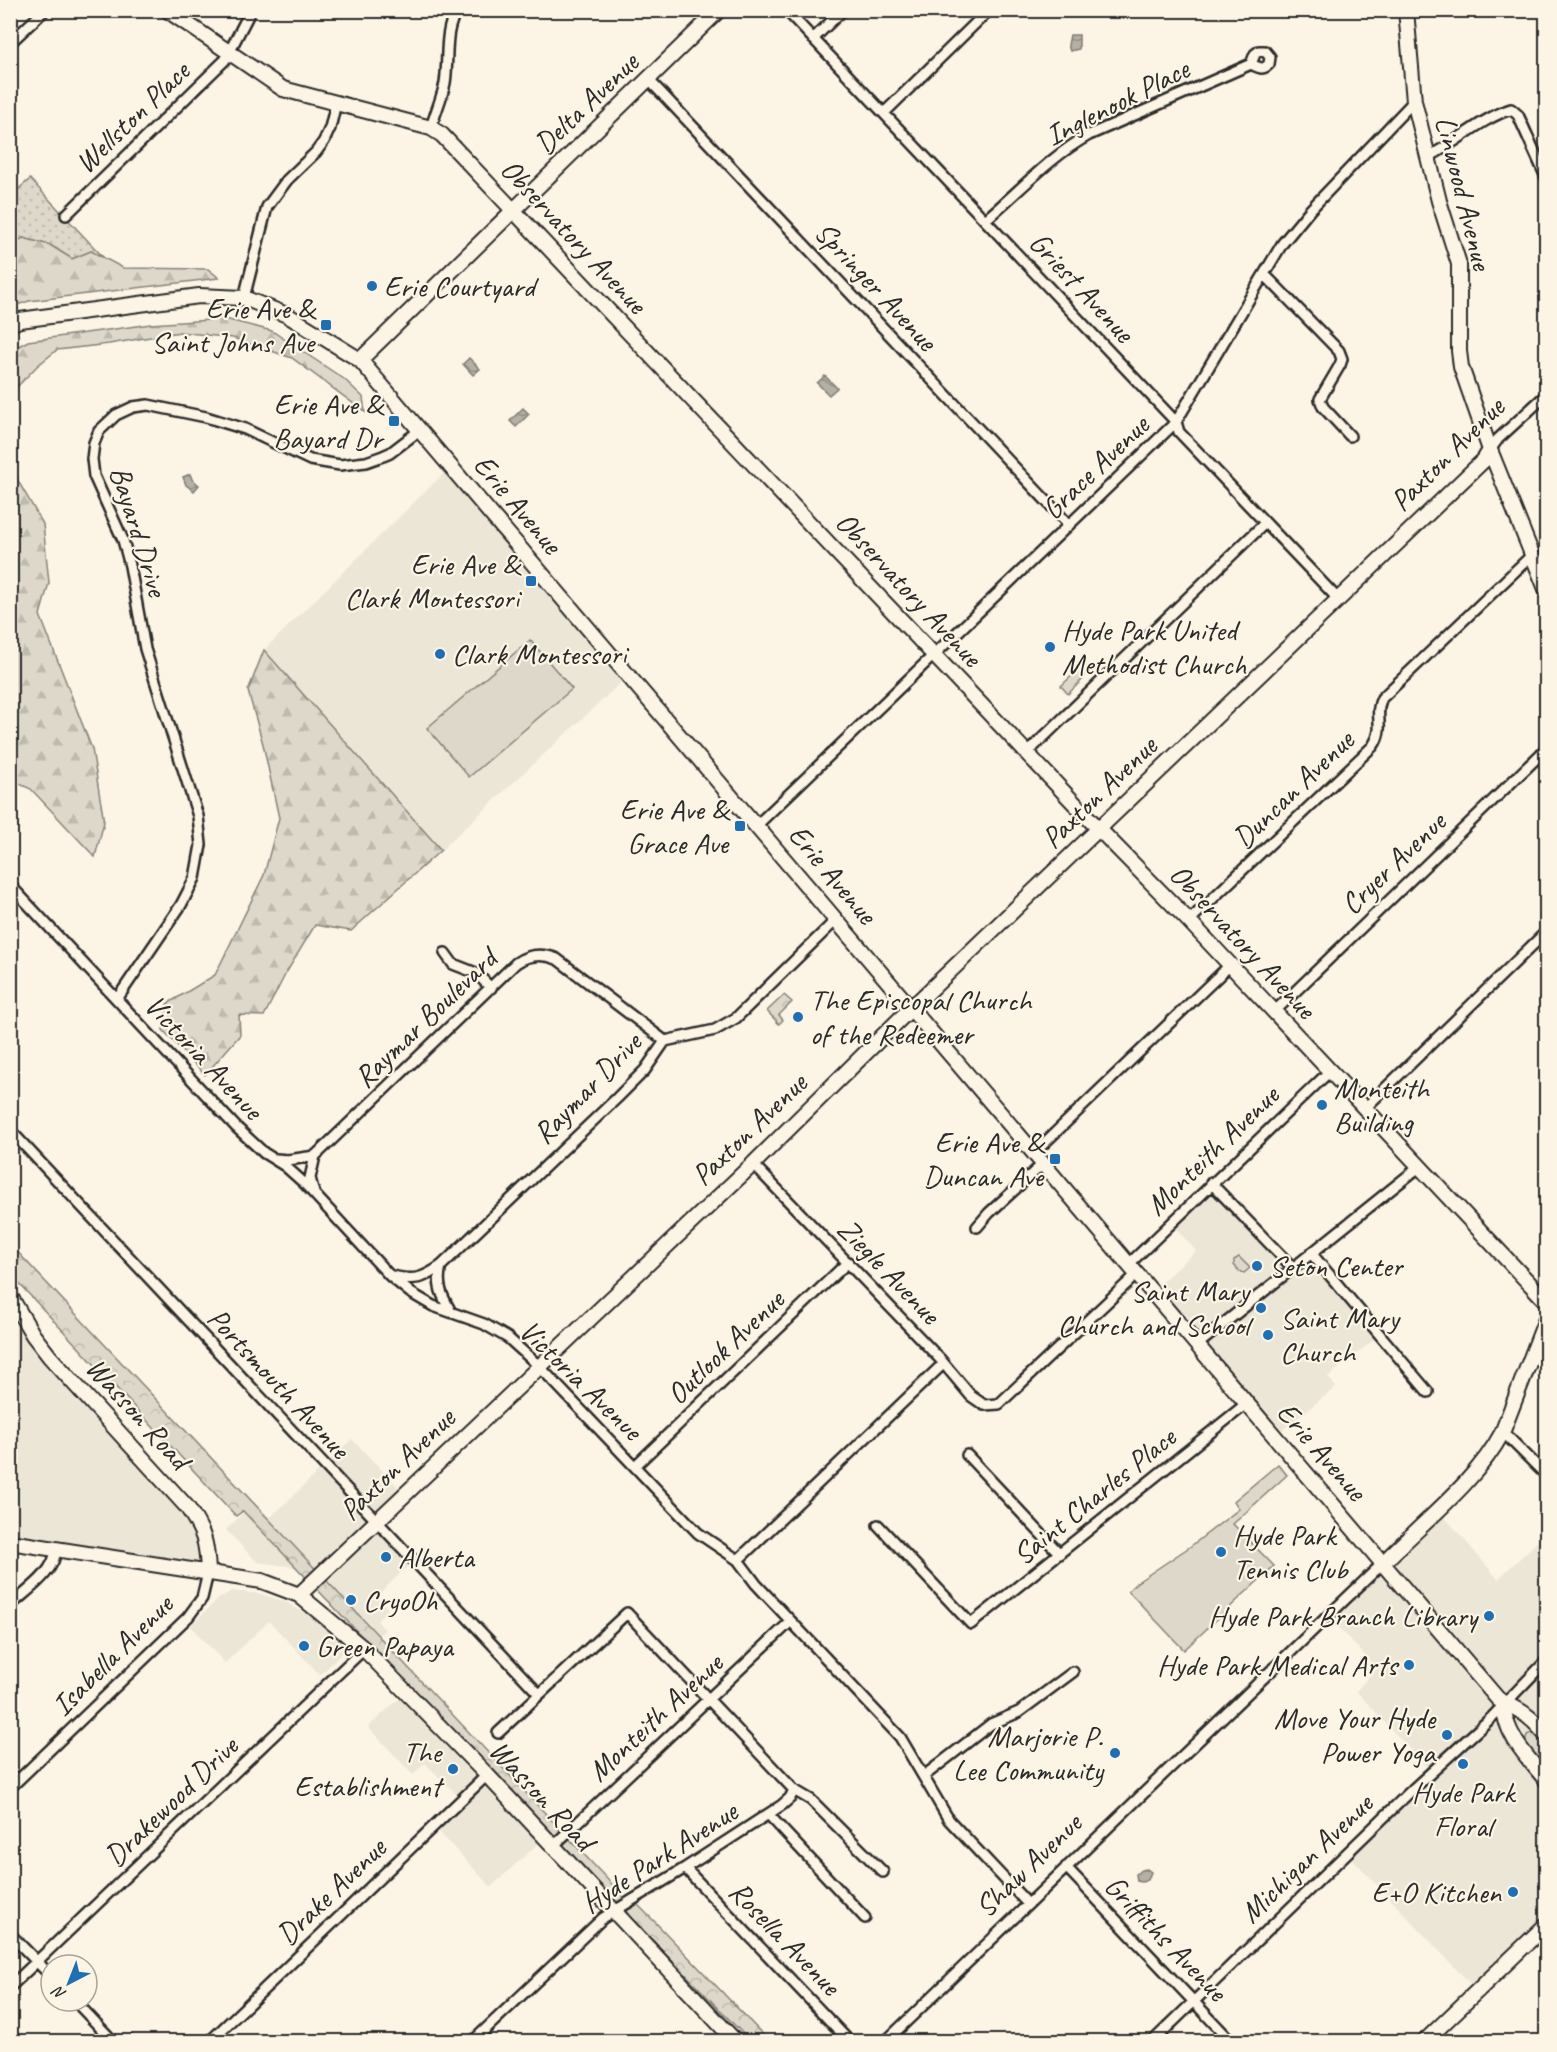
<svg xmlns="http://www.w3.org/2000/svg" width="1557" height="2052" font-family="Caveat,sans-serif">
<defs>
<pattern id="grass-dots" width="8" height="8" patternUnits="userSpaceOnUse" patternTransform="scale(1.5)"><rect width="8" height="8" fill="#ded8ca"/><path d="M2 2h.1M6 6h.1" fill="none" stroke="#bfbaae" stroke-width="1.8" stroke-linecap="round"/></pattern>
<pattern id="forest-firs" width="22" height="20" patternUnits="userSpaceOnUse" patternTransform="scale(1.5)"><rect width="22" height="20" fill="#ded8ca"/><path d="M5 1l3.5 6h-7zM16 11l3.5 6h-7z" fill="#bfbaae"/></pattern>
<pattern id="park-crowns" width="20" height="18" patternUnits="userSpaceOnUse" patternTransform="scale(1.5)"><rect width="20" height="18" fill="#ded8ca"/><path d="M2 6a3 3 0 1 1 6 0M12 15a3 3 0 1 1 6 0" fill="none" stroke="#bfbaae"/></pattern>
<pattern id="water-waves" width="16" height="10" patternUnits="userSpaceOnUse" patternTransform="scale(1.5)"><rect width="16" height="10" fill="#b4b0a5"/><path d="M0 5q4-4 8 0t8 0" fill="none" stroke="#938f87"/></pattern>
</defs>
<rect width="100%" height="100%" fill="#fcf5e5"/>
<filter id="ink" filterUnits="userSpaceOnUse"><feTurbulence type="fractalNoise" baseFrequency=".0167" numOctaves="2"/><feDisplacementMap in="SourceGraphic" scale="12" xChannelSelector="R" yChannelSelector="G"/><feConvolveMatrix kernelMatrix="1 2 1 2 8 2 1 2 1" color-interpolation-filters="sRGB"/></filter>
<g filter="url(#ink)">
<path fill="#ece6d7" d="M 451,466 L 629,675 L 441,850 L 264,650 Z
M 1211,1183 L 1292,1268 L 1311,1253 L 1380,1335 L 1328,1377 L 1336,1387 L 1275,1436 L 1151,1291 L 1196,1251 L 1171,1223 Z
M 10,1296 L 33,1335 L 187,1507 L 208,1573 L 11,1542 Z
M 352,1439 L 405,1494 L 376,1522 L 413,1561 L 377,1596 L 388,1609 L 377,1621 L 385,1630 L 371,1641 L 302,1568 L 257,1562 L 226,1530 L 254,1502 L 270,1518 Z
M 1438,1509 L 1498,1579 L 1537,1542 L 1546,1552 L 1546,1925 L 1477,1991 L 1347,1853 L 1431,1772 L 1356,1691 L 1377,1668 L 1326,1615 Z
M 232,1591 L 261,1594 L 283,1601 L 317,1619 L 341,1645 L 343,1652 L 320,1675 L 269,1621 L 225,1663 L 190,1626 L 218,1599 Z
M 402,1696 L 540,1842 L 491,1887 L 438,1831 L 466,1804 L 425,1763 L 413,1775 L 368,1727 Z"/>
<path fill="url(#grass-dots)" stroke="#84827a" stroke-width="1.5" d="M 30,179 L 104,258 L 91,251 L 72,259 L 50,245 L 23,238 L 11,246 L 11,188 L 15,192 Z"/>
<path fill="url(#forest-firs)" stroke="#84827a" stroke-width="1.5" d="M 23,238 L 50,245 L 72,259 L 91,251 L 123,268 L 208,269 L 219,278 L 29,301 L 11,307 L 11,246 Z
M 225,319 L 272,331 L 344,379 L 363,397 L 365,412 L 292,358 L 233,338 L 180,332 L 109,344 L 57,350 L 37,366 L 16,388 L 11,422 L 11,350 L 28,341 L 151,324 Z
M 11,451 L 18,481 L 43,524 L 49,583 L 40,615 L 92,749 L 104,822 L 95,857 L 31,789 L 11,780 Z
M 264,650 L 441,850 L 351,931 L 315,925 L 286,973 L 264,1016 L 239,1015 L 240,1035 L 205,1075 L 163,1030 L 167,1004 L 215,975 L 264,875 L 279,818 L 263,744 L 248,691 Z"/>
<path fill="url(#park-crowns)" stroke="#84827a" stroke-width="1.5" d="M 1083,665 L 1089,671 L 1082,677 L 1083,679 L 1068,694 L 1061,686 Z
M 784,995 L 792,1002 L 779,1015 L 783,1020 L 779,1024 L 767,1011 Z
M 11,1245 L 623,1896 L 638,1905 L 656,1923 L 769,2041 L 750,2041 L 475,1756 L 243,1511 L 236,1516 L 11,1275 Z
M 1239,1257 L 1250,1268 L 1244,1273 L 1239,1271 L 1234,1265 L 1234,1260 Z
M 1531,1733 L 1539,1735 L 1546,1743 L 1546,1772 L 1524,1745 L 1527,1735 Z"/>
<path fill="#ded8ca" stroke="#84827a" stroke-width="1.5" d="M 530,640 L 572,689 L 469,777 L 427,728 Z
M 1278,1464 L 1287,1475 L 1233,1524 L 1274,1566 L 1184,1650 L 1128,1591 L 1136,1583 L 1191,1546 L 1239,1509 L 1234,1501 Z"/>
<path fill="url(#water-waves)" stroke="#7d7b74" stroke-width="1.5" d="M 1070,35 L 1079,35 L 1079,49 L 1070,51 L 1068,45 Z
M 469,358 L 480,369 L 473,375 L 463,364 Z
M 825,376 L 837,388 L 829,395 L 817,383 Z
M 523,408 L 529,414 L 516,427 L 510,421 Z
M 190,474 L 192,479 L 199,485 L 194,491 L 186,485 L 183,477 Z
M 1147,1869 L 1151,1872 L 1148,1880 L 1142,1882 L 1137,1881 L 1136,1874 L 1141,1870 Z"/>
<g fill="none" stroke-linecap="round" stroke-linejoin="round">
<defs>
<path id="street" d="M 786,10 L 1176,422 L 1179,432 L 1338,599
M 813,39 L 843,10
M 10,43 L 45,10
M 1259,51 L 1265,51 L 1270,57 L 1269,64 C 1263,71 1258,67 1251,64 L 1255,54 Z
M 649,80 L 1069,525
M 884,113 L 989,10
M 431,128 C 435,113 442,98 445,83 C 449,59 443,32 457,10
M 1428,157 C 1456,143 1480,119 1511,109 L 1518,115 L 1546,177
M 66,215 L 225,60 L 251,10
M 985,220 C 1021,190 1048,158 1089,135 L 1251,64
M 1264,274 L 1339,351 L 1342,359 L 1340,365 L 1320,399 L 1323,407 L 1350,436
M 244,298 L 267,207 L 287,180 L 316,152 L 324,141 L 330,128 L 336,103
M 1490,450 L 1498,439 L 1546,395
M 1027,753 L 1265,523
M 757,825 L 1176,422 L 1282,244 L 1310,210 L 1414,101
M 10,885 L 236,1127 L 264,1153 L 285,1166 L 304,1183 L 390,1276 L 411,1293 L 433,1306 L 484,1324 L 508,1338 L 539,1366 L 698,1533 L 738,1560 L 756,1584 L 900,1737 L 949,1820 L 1027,1903
M 1189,921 L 1373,746 C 1386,727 1373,715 1382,698 L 1532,555
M 445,953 L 453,964 L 476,973 L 491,988
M 117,999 L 181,905 L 195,878 L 201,845 L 198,816 L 145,649 L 130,566 L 123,540 L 94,476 L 92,459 L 94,443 L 99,431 L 116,415 L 133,407 L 148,405 L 206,417 L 245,429 L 310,460 L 340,465 L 366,462 L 383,456 L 390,453 L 420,430
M 1274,1012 L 1546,749
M 1364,1109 L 1546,932
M 10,1130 L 539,1694
M 1034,1153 L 1230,965
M 276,1159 L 288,1160 L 315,1156
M 753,1164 L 940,1359 L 971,1396 L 984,1405 L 999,1404 L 1137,1274
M 1211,1183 L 1293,1268
M 314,1193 L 310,1178 L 315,1156 L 516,963 C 529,954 542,953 557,959 L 665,1041
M 977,1227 L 989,1213 L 1044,1163
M 1311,1253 L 1428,1392
M 1129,1264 L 1329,1072
M 441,1266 C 436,1285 442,1296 451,1312
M 392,1276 C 414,1281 423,1279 441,1266 L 617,1098 L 645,1070 L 665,1041 L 715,1030 L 736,1018 L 835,921
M 1197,1345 L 1419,1167
M 1502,1433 L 1510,1439 L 1546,1475
M 967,1455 L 1060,1554
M 635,1466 L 848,1262
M 878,1525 L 971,1624 L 1246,1404
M 738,1560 L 943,1364
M 10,1606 C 27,1590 55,1573 56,1549
M 498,1733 L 627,1613 L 794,1790 L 811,1800 L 883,1872
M 924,1776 L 991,1724 L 1019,1712 L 1073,1672
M 10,1788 L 188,1617 L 202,1598 L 208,1573
M 768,1814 L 865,1918
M 552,1847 L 791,1621
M 1066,1867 L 1232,2042
M 685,1868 L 850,2042
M 10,1934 L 51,1976
M 10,1987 L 364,1649
M 75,2001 L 114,2042
M 209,2042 L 487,1775
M 472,2042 L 603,1918 L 685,1868 L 782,1805 L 790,1798 L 794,1790
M 885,2042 L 1383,1563
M 1152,2042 L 1413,1789 L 1491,1718 L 1546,1661"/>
<path id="secondary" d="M 167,10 L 283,89 L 431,128 L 442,135 L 1093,823 L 1189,921 L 1546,1301
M 1406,10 L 1414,101 L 1439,201 L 1459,264 L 1459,351 L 1461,367 L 1490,450 L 1546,589
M 10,324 L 20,320 L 199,296 L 244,298 L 287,315 L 360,360 L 1497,1698 C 1503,1704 1507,1704 1515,1708 C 1527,1714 1538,1725 1546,1735
M 360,360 L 719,10
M 10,1296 L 33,1335 L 50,1357 L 187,1507 C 204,1532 207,1542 208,1573
M 10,1542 L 262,1581 L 299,1595 L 364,1649 L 487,1775 L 736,2042
M 1383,1563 C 1422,1523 1476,1482 1502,1433 L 1546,1319
M 299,1595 L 753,1164 L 900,1019 L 1484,460 L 1490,450
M 1503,1704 C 1505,1735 1527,1757 1546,1780
M 1424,2042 L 1546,1925"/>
</defs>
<use href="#street" stroke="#2b2b2b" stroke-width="14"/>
<use href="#secondary" stroke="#2b2b2b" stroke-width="18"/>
<use href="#street" stroke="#fcf5e5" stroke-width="9"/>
<use href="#secondary" stroke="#fcf5e5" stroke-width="14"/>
</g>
</g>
<g fill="#1f6fb2" stroke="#fcf5e5" stroke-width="2">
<circle cx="372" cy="286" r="6"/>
<rect x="320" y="319" width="12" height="12" rx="3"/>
<rect x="388" y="415" width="12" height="12" rx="3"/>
<rect x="525" y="575" width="12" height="12" rx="3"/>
<circle cx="1050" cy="647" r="6"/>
<circle cx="440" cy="654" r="6"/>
<rect x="734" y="820" width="12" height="12" rx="3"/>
<circle cx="798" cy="1017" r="6"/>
<circle cx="1322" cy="1105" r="6"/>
<rect x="1049" y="1153" width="12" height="12" rx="3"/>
<circle cx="1257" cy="1266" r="6"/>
<circle cx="1261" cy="1308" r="6"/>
<circle cx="1268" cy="1335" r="6"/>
<circle cx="1221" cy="1552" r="6"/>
<circle cx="386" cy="1557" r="6"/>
<circle cx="351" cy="1600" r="6"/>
<circle cx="1489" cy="1616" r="6"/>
<circle cx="304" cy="1646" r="6"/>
<circle cx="1409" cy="1665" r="6"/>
<circle cx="1447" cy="1735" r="6"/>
<circle cx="1115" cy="1753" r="6"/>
<circle cx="1463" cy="1764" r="6"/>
<circle cx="453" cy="1769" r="6"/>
<circle cx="1513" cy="1892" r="6"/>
</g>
<g text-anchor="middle" stroke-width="4.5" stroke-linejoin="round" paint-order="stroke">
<g font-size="30" fill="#2b2b2b" stroke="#fcf5e5">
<text transform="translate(1117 102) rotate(-27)" y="10">Inglenook Place</text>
<text transform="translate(586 103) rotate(-44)" y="10">Delta Avenue</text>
<text transform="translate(132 117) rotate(-44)" y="10">Wellston Place</text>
<text transform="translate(1464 193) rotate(76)" y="10">Linwood Avenue</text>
<text transform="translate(574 236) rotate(47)" y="10">Observatory Avenue</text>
<text transform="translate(876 286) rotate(47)" y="10">Springer Avenue</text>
<text transform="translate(1082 287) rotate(47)" y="10">Griest Avenue</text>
<text transform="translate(1447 454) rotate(-45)" y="10">Paxton Avenue</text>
<text transform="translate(1095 467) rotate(-44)" y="10">Grace Avenue</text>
<text transform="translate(518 504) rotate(50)" y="10">Erie Avenue</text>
<text transform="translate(139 531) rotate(73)" y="10">Bayard Drive</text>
<text transform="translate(909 589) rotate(47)" y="10">Observatory Avenue</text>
<text transform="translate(1293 789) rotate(-44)" y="10">Duncan Avenue</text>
<text transform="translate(1099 792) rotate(-44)" y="10">Paxton Avenue</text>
<text transform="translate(1393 863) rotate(-44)" y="10">Cryer Avenue</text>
<text transform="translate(833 874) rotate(50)" y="10">Erie Avenue</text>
<text transform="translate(1243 941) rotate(47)" y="10">Observatory Avenue</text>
<text transform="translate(425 1018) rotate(-44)" y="10">Raymar Boulevard</text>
<text transform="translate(204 1057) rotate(47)" y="10">Victoria Avenue</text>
<text transform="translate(587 1088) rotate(-46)" y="10">Raymar Drive</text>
<text transform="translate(749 1129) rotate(-44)" y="10">Paxton Avenue</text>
<text transform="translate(1212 1150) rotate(-44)" y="10">Monteith Avenue</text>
<text transform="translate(889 1271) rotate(46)" y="10">Ziegle Avenue</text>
<text transform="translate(725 1347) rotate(-44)" y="10">Outlook Avenue</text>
<text transform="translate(581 1380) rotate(44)" y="10">Victoria Avenue</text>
<text transform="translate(279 1383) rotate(47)" y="10">Portsmouth Avenue</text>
<text transform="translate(138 1413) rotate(48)" y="10">Wasson Road</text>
<text transform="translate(1322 1451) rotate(49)" y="10">Erie Avenue</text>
<text transform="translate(397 1464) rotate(-44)" y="10">Paxton Avenue</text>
<text transform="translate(1094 1496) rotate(-39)" y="10">Saint Charles Place</text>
<text transform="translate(112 1655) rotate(-45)" y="10">Isabella Avenue</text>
<text transform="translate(655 1717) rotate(-43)" y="10">Monteith Avenue</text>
<text transform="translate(542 1795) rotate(47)" y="10">Wasson Road</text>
<text transform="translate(171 1801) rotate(-44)" y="10">Drakewood Drive</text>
<text transform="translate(659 1857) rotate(-33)" y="10">Hyde Park Avenue</text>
<text transform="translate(1306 1858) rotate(-44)" y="10">Michigan Avenue</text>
<text transform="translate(1028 1865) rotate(-44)" y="10">Shaw Avenue</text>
<text transform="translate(331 1891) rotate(-44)" y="10">Drake Avenue</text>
<text transform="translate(785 1938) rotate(46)" y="10">Rosella Avenue</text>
<text transform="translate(1166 1938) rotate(46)" y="10">Griffiths Avenue</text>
</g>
<g font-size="30" fill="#2b2b2b" stroke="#fcf5e5" text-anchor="end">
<text x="384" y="296" text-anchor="start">Erie Courtyard</text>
<text x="314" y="318">Erie Ave &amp;<tspan x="314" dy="34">Saint Johns Ave</tspan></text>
<text x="382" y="414">Erie Ave &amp;<tspan x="382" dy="34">Bayard Dr</tspan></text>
<text x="519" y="574">Erie Ave &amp;<tspan x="519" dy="34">Clark Montessori</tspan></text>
<text x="1062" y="640" text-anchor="start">Hyde Park United<tspan x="1062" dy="34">Methodist Church</tspan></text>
<text x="452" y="664" text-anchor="start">Clark Montessori</text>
<text x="728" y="819">Erie Ave &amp;<tspan x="728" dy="34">Grace Ave</tspan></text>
<text x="810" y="1010" text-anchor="start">The Episcopal Church<tspan x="810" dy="34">of the Redeemer</tspan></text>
<text x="1334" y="1098" text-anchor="start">Monteith<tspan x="1334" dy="34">Building</tspan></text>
<text x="1043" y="1152">Erie Ave &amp;<tspan x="1043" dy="34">Duncan Ave</tspan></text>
<text x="1269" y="1276" text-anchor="start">Seton Center</text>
<text x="1249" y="1301">Saint Mary<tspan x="1249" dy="34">Church and School</tspan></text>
<text x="1280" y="1328" text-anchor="start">Saint Mary<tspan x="1280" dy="34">Church</tspan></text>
<text x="1233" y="1545" text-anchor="start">Hyde Park<tspan x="1233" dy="34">Tennis Club</tspan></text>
<text x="398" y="1567" text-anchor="start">Alberta</text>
<text x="363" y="1610" text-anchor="start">CryoOh</text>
<text x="1477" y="1626">Hyde Park Branch Library</text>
<text x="316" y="1656" text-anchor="start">Green Papaya</text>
<text x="1397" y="1675">Hyde Park Medical Arts</text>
<text x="1435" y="1728">Move Your Hyde<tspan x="1435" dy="34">Power Yoga</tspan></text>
<text x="1103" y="1746">Marjorie P.<tspan x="1103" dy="34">Lee Community</tspan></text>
<text x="441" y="1762">The<tspan x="441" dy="34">Establishment</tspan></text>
<text x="1463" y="1802" text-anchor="middle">Hyde Park<tspan x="1463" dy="34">Floral</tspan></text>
<text x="1501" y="1902">E+O Kitchen</text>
</g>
</g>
<rect width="1557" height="2052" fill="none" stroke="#fcf5e5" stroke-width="36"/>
<rect x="18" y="18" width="1521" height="2016" fill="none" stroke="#2b2b2b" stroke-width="2" filter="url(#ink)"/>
<g transform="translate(69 1983) rotate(222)"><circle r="28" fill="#fcf5e5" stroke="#a8a49b" stroke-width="1.5"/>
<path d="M0-4.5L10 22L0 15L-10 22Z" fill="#1f6fb2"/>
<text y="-9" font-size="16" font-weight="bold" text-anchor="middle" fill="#2b2b2b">N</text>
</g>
</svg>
